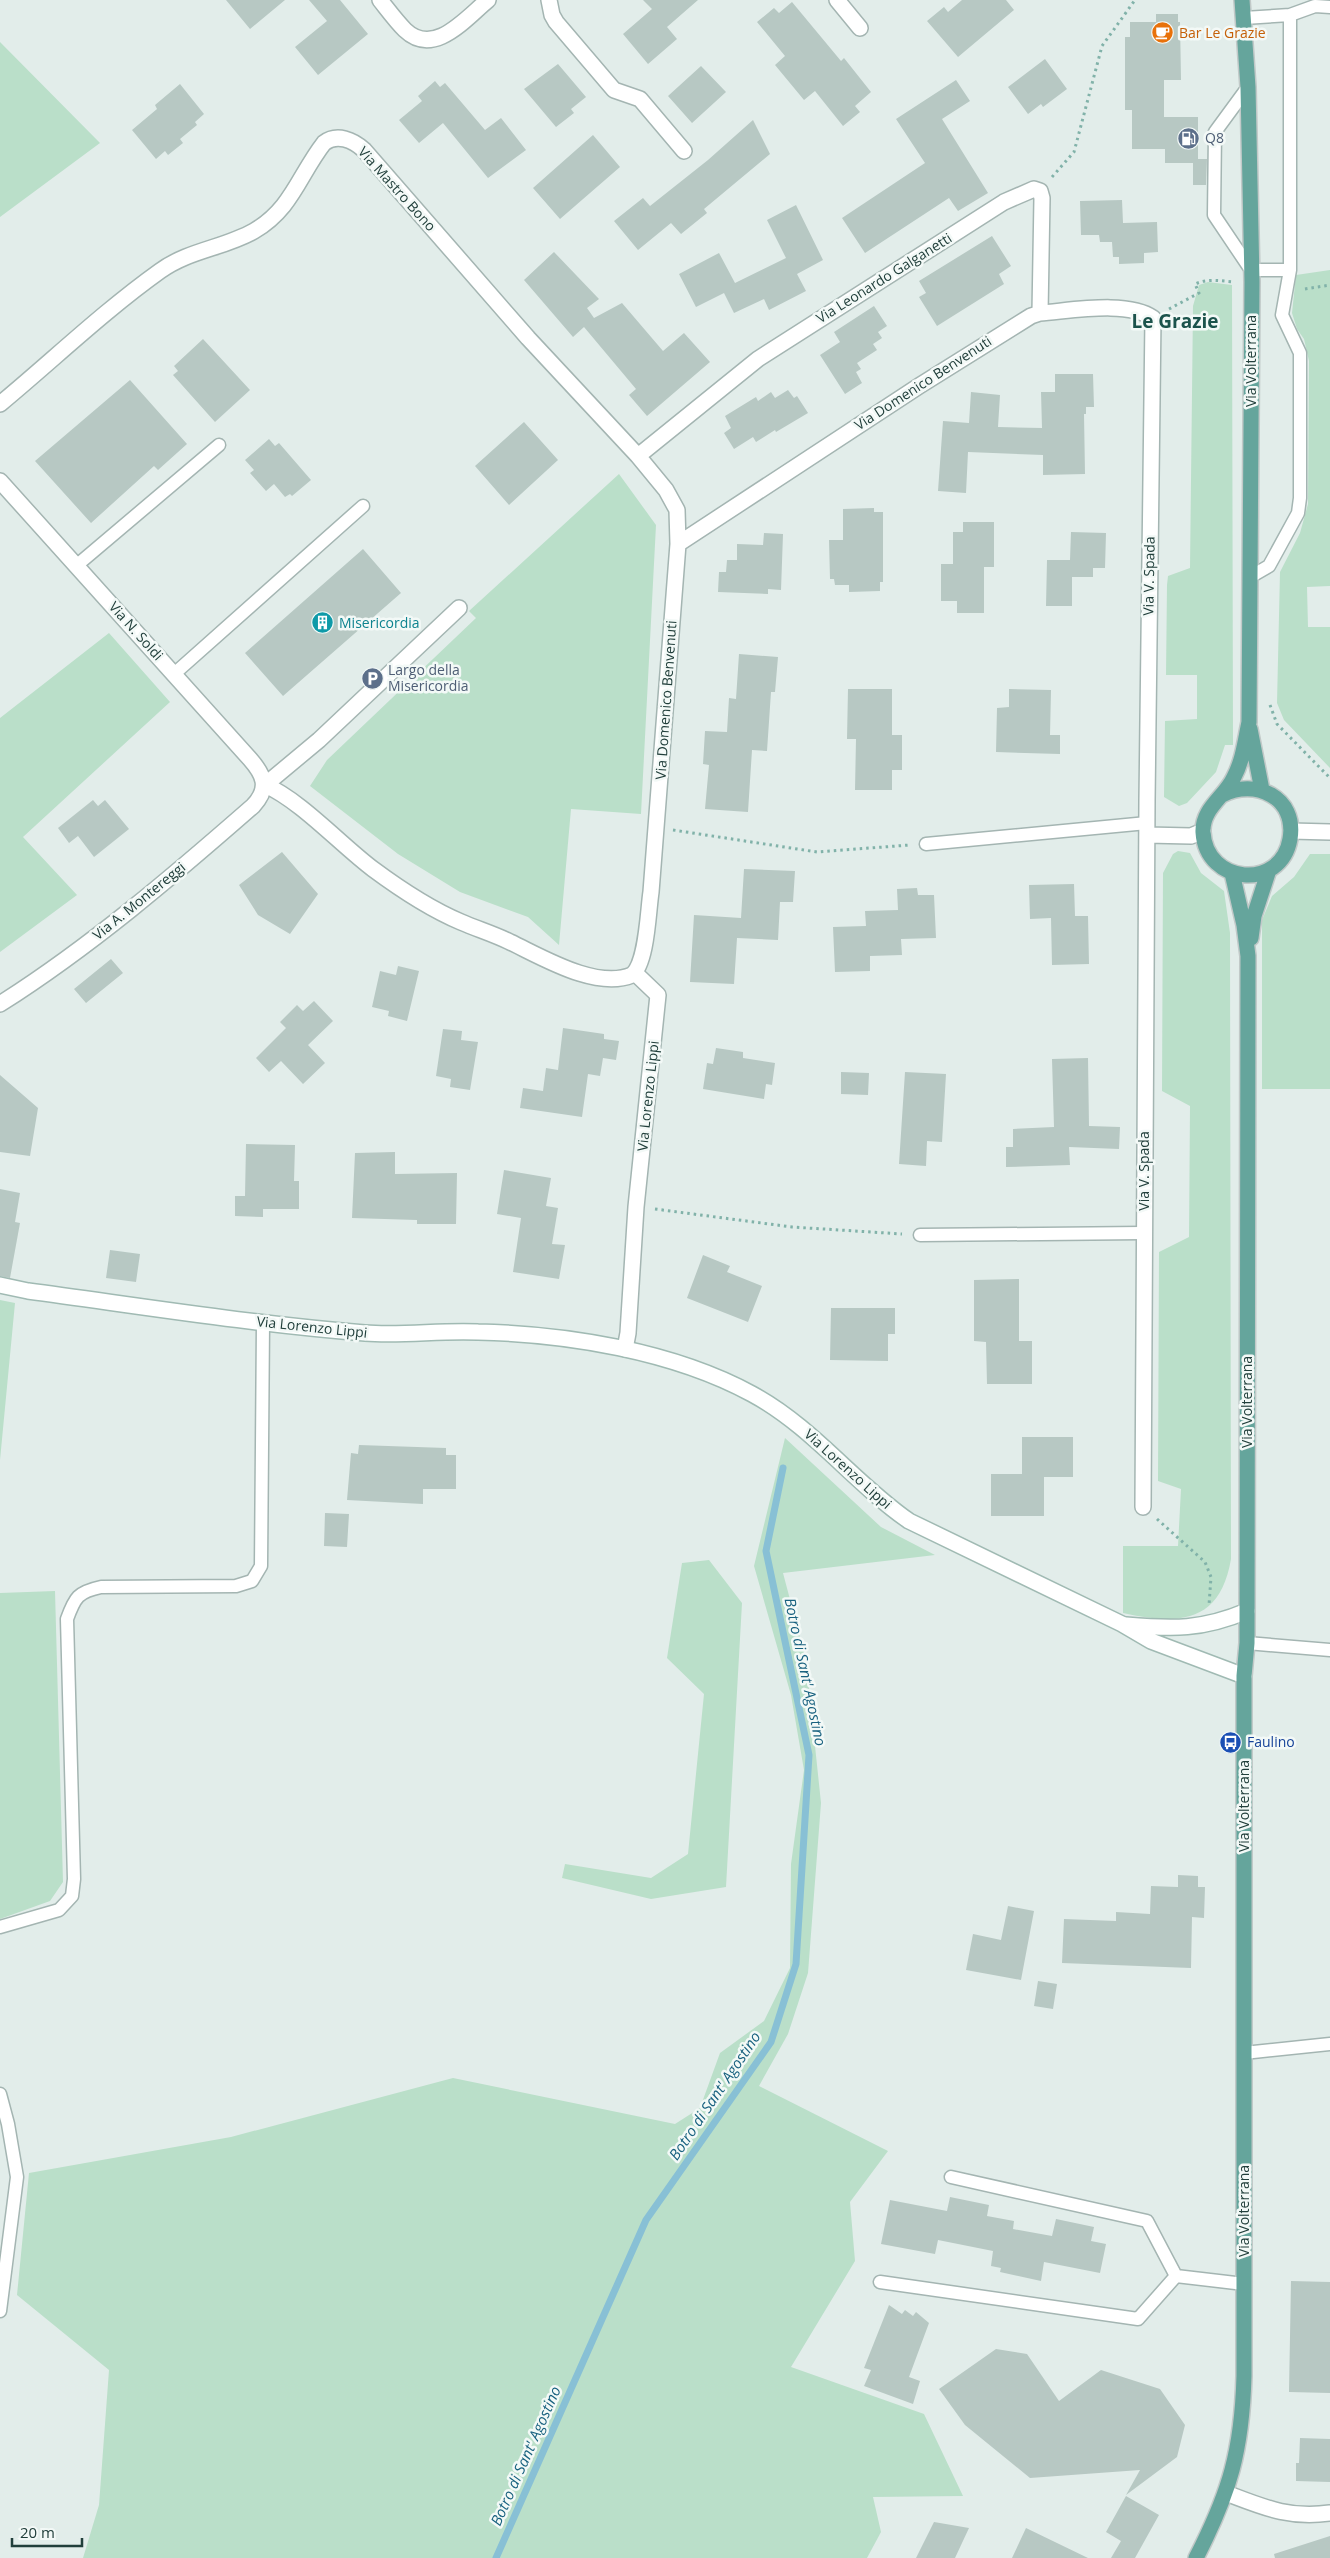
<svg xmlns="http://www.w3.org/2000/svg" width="1330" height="2558" font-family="'Open Sans',sans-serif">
<rect width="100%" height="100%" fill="#e2edea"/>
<path fill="#badfc9" d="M 0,42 L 100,143 L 0,217 Z
M 1330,270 L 1330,586 L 1307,587 L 1308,627 L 1330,627 L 1330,768 L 1284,720 L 1277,703 L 1280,572 L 1300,533 L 1308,504 L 1309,361 L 1304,339 L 1297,329 L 1292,313 L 1296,275 Z
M 1208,282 L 1232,285 L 1233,745 L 1225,745 L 1216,772 L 1187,803 L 1179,806 L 1164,797 L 1165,721 L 1197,719 L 1197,675 L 1166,675 L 1167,585 L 1168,576 L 1190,568 L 1193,306 L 1199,285 Z
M 619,474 L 656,525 L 641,814 L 571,809 L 559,945 L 528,917 L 460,892 L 398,854 L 310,786 L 327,760 L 476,618 L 469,611 Z
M 109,633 L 170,702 L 23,837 L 77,895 L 0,952 L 0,718 Z
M 1178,851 L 1190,853 L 1201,873 L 1224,891 L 1230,933 L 1231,1559 C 1220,1624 1178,1625 1123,1613 L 1123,1546 L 1178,1546 L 1181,1489 L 1158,1481 L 1159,1252 L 1189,1237 L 1190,1106 L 1162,1091 L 1163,873 L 1173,854 Z
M 1310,854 L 1330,854 L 1330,1089 L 1262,1089 L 1262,920 L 1272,896 L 1294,877 Z
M 0,1300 L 15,1303 L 0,1460 Z
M 785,1438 L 881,1527 L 935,1555 L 783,1573 L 806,1660 L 821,1803 L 808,1973 L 788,2034 L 759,2086 L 888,2151 L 850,2202 L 855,2261 L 791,2367 L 924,2414 L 963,2496 L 873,2497 L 881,2532 L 867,2558 L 83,2558 L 99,2505 L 109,2370 L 17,2295 L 29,2173 L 231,2137 L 453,2078 L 675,2124 L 700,2108 L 720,2053 L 764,2021 L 790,1968 L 791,1864 L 804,1770 L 791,1695 L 754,1566 Z
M 709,1560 L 742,1603 L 726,1887 L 651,1899 L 562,1878 L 565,1864 L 651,1878 L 688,1854 L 704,1694 L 667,1658 L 682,1563 Z
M 55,1591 L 63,1882 L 50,1901 L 0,1919 L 0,1593 Z"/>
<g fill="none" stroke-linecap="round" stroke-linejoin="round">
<path stroke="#88c0d5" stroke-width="7" d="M 496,2558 L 646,2220 L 771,2042 L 796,1964 L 809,1755 L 766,1551 L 783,1468"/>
</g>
<path fill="#b7c8c3" d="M 226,0 L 285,0 L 250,29 Z
M 309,0 L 340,0 L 368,34 L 318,75 L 295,47 L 327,21 Z
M 643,0 L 698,0 L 667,27 L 677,39 L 648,64 L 623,34 L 652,9 Z
M 962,0 L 1006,0 L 1014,10 L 958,57 L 927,21 L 944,7 L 948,12 Z
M 792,2 L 841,61 L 844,58 L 871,92 L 855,106 L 860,112 L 843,126 L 815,91 L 804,100 L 775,65 L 785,56 L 757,22 L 774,8 L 779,13 Z
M 1156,14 L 1178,14 L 1178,22 L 1180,22 L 1181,80 L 1164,80 L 1164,117 L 1198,117 L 1198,159 L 1207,159 L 1206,185 L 1193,185 L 1193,163 L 1165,163 L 1165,149 L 1132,149 L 1132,110 L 1125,110 L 1125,37 L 1130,37 L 1130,22 L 1156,22 Z
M 1045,59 L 1067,89 L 1043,107 L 1041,104 L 1028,114 L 1008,87 Z
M 558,64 L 586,97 L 571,109 L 574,113 L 556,127 L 524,89 Z
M 701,66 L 726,92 L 692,123 L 668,96 Z
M 956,80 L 970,101 L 942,119 L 988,193 L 958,211 L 949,198 L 865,253 L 842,218 L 925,163 L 896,119 Z
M 435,81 L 440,87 L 445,83 L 485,130 L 501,118 L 526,150 L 488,178 L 443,123 L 419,143 L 399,120 L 422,101 L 418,96 Z
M 180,84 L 204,114 L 195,122 L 197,125 L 180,139 L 183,143 L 168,155 L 165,151 L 156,159 L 132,130 L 157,109 L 155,105 Z
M 753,120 L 770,154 L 704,209 L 707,213 L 681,234 L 671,223 L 638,250 L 614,221 L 643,198 L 650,206 L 708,160 Z
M 593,135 L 620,167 L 560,219 L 533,188 Z
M 1122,200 L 1123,223 L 1157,222 L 1158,252 L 1144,253 L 1144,263 L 1119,264 L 1119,257 L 1113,257 L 1112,242 L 1100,242 L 1099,235 L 1081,235 L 1080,201 Z
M 796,205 L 823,260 L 797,274 L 806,291 L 769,310 L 764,299 L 734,313 L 724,293 L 696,307 L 679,274 L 719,253 L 735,283 L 786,258 L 767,220 Z
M 992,236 L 1011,266 L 999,274 L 1004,284 L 937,326 L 919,297 L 926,293 L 919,281 Z
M 554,252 L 599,299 L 587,308 L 594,318 L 622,303 L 663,351 L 684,333 L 710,362 L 647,416 L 629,395 L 636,389 L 584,327 L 573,337 L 524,280 Z
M 874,306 L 887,326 L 878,332 L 882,338 L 873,344 L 877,350 L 857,363 L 861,369 L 856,372 L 862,383 L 845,394 L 820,355 L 840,342 L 834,332 Z
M 203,339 L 250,390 L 215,422 L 173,375 L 178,371 L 174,366 Z
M 1055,374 L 1093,374 L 1094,407 L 1086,407 L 1086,414 L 1084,414 L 1085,474 L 1043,475 L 1043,455 L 968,452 L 966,493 L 938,491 L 943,421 L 969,423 L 971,392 L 1000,395 L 998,427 L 1042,428 L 1041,392 L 1055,392 Z
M 130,380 L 187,444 L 158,470 L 154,466 L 91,523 L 35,461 Z
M 788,390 L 794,398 L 797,396 L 808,413 L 776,432 L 775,430 L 756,442 L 753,437 L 734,449 L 724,433 L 731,428 L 725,416 L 756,397 L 758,401 L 771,392 L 775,398 Z
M 524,422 L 558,460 L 509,505 L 475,466 Z
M 269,439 L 275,446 L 279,443 L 311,480 L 292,496 L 290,494 L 285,497 L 274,484 L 266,491 L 250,473 L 254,470 L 245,460 Z
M 874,508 L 874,512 L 883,512 L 883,582 L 880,582 L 880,591 L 849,592 L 849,585 L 835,585 L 834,579 L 830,579 L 829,540 L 843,540 L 843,509 Z
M 963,522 L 994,522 L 994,567 L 984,567 L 984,613 L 957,613 L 957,601 L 941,601 L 941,564 L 953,564 L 953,532 L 963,532 Z
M 1071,532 L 1106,533 L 1105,568 L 1093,568 L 1093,577 L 1072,577 L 1072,606 L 1046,606 L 1047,560 L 1070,560 Z
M 764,533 L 783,534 L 781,590 L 768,589 L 768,594 L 718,592 L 719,572 L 726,572 L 727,560 L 737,560 L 737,544 L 763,545 Z
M 363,549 L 401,593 L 283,696 L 245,653 Z
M 739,654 L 778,657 L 775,692 L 771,692 L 767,751 L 752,750 L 748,812 L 705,809 L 709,765 L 703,764 L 705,731 L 727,732 L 729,698 L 736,699 Z
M 848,689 L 892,689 L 892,735 L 902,735 L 902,770 L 892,770 L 892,790 L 855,790 L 856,739 L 847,739 Z
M 1009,689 L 1051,690 L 1050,735 L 1060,735 L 1060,754 L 996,752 L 997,708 L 1009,707 Z
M 93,800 L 98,806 L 105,800 L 129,829 L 94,857 L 78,836 L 69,843 L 58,828 Z
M 282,852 L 318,894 L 290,934 L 258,915 L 239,885 Z
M 744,869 L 795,871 L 793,902 L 780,902 L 778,940 L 737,938 L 734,984 L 690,982 L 694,915 L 741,918 Z
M 1074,884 L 1075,916 L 1088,916 L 1089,964 L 1052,965 L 1051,918 L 1030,919 L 1029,885 Z
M 917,888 L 918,895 L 934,895 L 936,938 L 901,939 L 902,955 L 870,956 L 870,971 L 835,972 L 833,927 L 866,926 L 865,911 L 898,910 L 897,889 Z
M 111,959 L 123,973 L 86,1003 L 74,989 Z
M 398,966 L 419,971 L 407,1021 L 388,1016 L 389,1011 L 372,1007 L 380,971 L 396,975 Z
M 314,1001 L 333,1021 L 308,1045 L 325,1063 L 303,1084 L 281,1061 L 269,1072 L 256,1058 L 286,1028 L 280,1022 L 297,1005 L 303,1011 Z
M 563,1028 L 604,1034 L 604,1039 L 619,1041 L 616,1060 L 603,1058 L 600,1076 L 588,1074 L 582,1117 L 520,1108 L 523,1088 L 543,1091 L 546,1068 L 558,1070 Z
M 443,1029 L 462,1031 L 461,1040 L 478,1042 L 470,1090 L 450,1087 L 451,1079 L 436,1076 Z
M 716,1048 L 743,1052 L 743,1058 L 775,1063 L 772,1085 L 766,1084 L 764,1099 L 703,1089 L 707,1063 L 713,1064 Z
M 1088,1058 L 1089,1126 L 1120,1127 L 1119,1149 L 1069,1147 L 1070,1165 L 1006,1167 L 1006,1147 L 1013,1147 L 1013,1129 L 1054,1127 L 1052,1059 Z
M 841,1072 L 869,1073 L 868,1095 L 841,1094 Z
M 905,1072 L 946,1074 L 942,1142 L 927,1141 L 926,1166 L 899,1164 Z
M 0,1075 L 38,1108 L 30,1156 L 0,1152 Z
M 246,1144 L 295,1145 L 294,1181 L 299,1181 L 299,1209 L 263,1209 L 263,1217 L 235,1216 L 235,1196 L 245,1196 Z
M 395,1152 L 395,1174 L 457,1173 L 456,1224 L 417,1224 L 417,1220 L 352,1218 L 355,1153 Z
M 504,1170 L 551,1178 L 546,1206 L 558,1208 L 552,1244 L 565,1245 L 559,1279 L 513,1272 L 521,1218 L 497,1214 Z
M 0,1189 L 20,1193 L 15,1222 L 20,1223 L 10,1278 L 0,1276 Z
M 110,1250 L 140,1254 L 136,1282 L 106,1278 Z
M 703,1255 L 730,1266 L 727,1272 L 762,1286 L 748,1322 L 687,1298 Z
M 1019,1279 L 1019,1341 L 1032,1341 L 1032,1384 L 987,1384 L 986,1342 L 974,1341 L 974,1280 Z
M 831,1308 L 895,1308 L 895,1334 L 888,1334 L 888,1361 L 830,1360 Z
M 1022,1437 L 1073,1437 L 1073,1477 L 1044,1477 L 1044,1516 L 991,1516 L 991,1474 L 1022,1474 Z
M 359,1445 L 446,1448 L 446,1455 L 456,1455 L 456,1489 L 423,1489 L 423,1504 L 347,1500 L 351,1453 L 358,1454 Z
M 325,1513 L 349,1514 L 347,1547 L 324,1546 Z
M 1178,1875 L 1198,1876 L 1198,1887 L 1205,1887 L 1204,1918 L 1192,1917 L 1191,1968 L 1062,1963 L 1064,1919 L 1116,1921 L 1116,1912 L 1150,1914 L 1151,1886 L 1178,1887 Z
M 1008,1906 L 1034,1911 L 1021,1980 L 966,1970 L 973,1934 L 1001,1940 Z
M 1038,1981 L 1057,1984 L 1053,2009 L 1034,2006 Z
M 950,2197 L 989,2205 L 987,2216 L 1014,2221 L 1013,2229 L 1052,2236 L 1056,2219 L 1094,2227 L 1091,2241 L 1106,2244 L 1100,2273 L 1044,2262 L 1041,2281 L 1000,2272 L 1001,2268 L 991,2266 L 993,2251 L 938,2240 L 935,2254 L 881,2244 L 890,2200 L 947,2211 Z
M 1291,2281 L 1330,2282 L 1330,2393 L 1289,2392 Z
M 889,2305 L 902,2314 L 905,2310 L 913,2316 L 916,2312 L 929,2323 L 909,2377 L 920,2381 L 913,2404 L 864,2386 L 871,2370 L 864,2368 Z
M 996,2349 L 1027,2354 L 1059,2401 L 1101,2370 L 1160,2389 L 1185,2425 L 1177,2457 L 1126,2495 L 1140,2470 L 1030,2478 L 965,2425 L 939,2389 Z
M 1300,2438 L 1330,2439 L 1330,2482 L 1296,2481 L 1296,2463 L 1299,2463 Z
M 1126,2496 L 1159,2515 L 1135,2558 L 1111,2558 L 1121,2541 L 1106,2532 Z
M 934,2522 L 969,2528 L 955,2558 L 916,2558 Z
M 1026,2528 L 1088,2558 L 1012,2558 Z
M 1330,2536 L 1330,2558 L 1275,2558 L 1274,2554 Z"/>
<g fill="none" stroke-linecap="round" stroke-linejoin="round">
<defs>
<path id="lane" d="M 1244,18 L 1290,15 L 1315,6 L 1330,7
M 1248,87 L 1215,132 L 1214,215 L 1251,270 L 1290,270 L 1290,15
M 76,566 L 219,445
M 1250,577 L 1269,566 L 1298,513 L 1300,498 L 1300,353 L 1282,315 L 1290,270
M 174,674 L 363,506
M 926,844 L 1147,823
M 920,1235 L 1143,1233
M 1247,1643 L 1330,1650
M 0,1927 L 59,1910 L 72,1896 L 74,1879 L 67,1619 C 75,1597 78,1592 101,1587 L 236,1586 L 252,1581 L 261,1566 L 263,1323
M 1244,2053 L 1330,2044
M 0,2094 L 8,2124 L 17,2177 L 0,2311
M 1176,2276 L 1244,2284
M 880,2282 L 1138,2319 L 1176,2276 L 1147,2221 L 951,2177"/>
<path id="street" d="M 380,0 C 388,10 396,21 405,30 C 434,58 466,18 488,0
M 549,0 L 552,15 L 556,22 L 614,90 L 640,99 L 684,151
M 837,0 L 860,28
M 0,404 C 53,360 104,311 160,271 C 189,250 224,248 254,231 C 292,209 299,175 324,143 C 337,133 353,140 364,150 L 528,338 L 638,456 L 666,490 L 677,510 L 678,544
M 638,456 L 758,359 L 1004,202 L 1034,189 L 1040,191 L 1042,198 L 1040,313
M 0,481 L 250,759 C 264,775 270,788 253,806 C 173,876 90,947 0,1004
M 265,785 C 300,800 341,845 373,869 C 400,889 430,909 461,922 C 477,929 494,934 510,942 C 542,957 596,990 632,975 C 647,963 648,911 651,892 L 678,544 L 919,386 L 1031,316 L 1040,313 C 1070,311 1128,300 1153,318 L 1147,801 L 1143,1507
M 265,785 L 319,740 L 459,608
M 1291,831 L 1330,832
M 1147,835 L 1191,836 L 1203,831
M 625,1349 L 628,1333 L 636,1207 L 658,995 L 635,973
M 1226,2493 C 1263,2507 1289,2519 1330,2513"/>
<path id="secondary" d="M 0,1285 L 28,1291 C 140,1306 252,1324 365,1333 C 403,1336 441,1330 478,1332 C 567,1334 673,1351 752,1394 C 813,1427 854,1483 909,1521 L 1122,1624 L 1151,1641 L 1244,1676
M 1126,1625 C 1173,1629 1202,1630 1247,1611"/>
<path id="primary" d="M 1250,729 L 1262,790
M 1222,795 C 1255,778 1297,797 1290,839 C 1281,891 1206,885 1203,832 C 1202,808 1225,797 1234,777 C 1243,760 1245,741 1249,722 L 1252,282 L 1248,87 L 1242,0
M 1251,938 L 1254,916 L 1269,870
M 1196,2558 C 1230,2492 1242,2450 1244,2376 L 1244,1676 L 1247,1643 L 1248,956 L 1244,925 L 1232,873"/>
</defs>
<use href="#lane" stroke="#a4b5b2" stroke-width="15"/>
<use href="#street" stroke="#a4b5b2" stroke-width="18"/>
<use href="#secondary" stroke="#a0bab3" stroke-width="18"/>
<use href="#primary" stroke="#c1c9c8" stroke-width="18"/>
<path stroke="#81b2a9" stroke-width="3" stroke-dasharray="2.5 4" stroke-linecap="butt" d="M 1052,177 L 1074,152 L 1102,46 L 1135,0
M 1305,289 L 1330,285
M 1169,309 L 1199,293 L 1195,284 C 1208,278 1221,281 1235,282
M 1270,705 L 1277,724 L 1330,778
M 673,830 L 817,852 L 910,845
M 655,1209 L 792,1227 L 902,1234
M 1157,1519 L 1205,1562 L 1211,1577 L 1209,1605"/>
<use href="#lane" stroke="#fff" stroke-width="12"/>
<use href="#street" stroke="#fff" stroke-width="15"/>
<use href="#secondary" stroke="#fff" stroke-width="15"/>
<use href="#primary" stroke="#65a59c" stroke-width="15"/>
</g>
<defs>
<symbol id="cafe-disc" viewBox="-11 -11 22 22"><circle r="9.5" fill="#e8710a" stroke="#f3f9f7"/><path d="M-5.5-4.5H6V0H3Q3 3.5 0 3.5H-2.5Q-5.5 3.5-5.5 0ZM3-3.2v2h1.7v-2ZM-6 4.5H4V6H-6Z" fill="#fff"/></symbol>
<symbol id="fuel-disc" viewBox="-11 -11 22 22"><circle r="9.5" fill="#5c6f8a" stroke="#f3f9f7"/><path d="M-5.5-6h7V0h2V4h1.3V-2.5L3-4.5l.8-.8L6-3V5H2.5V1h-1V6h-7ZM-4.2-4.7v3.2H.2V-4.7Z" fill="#fff"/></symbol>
<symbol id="building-disc" viewBox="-11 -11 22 22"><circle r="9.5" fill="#0f9aa8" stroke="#f3f9f7"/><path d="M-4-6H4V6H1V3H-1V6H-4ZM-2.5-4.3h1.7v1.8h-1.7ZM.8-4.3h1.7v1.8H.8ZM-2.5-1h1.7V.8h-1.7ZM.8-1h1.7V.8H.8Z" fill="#fff"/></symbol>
<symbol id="parking-disc" viewBox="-11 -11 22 22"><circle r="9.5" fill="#5c6f8a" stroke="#f3f9f7"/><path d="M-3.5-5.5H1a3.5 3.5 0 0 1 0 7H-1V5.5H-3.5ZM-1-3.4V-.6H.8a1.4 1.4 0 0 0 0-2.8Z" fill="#fff"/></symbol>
<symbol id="bus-disc" viewBox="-11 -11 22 22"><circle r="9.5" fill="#1a4fb4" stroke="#f3f9f7"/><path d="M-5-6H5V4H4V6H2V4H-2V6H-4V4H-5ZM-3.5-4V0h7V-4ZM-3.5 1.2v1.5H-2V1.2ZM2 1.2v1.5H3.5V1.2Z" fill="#fff"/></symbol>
</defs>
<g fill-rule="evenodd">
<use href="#cafe-disc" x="1150" y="20" width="25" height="25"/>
<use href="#fuel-disc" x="1176" y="126" width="25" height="25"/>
<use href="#building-disc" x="310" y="610" width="25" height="25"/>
<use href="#parking-disc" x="360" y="666" width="25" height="25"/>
<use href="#bus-disc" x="1218" y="1730" width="25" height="25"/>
</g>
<g text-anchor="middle" stroke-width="5" stroke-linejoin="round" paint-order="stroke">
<g font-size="14" fill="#c56008" stroke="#f3f9f7" text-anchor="start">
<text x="1179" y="38">Bar Le Grazie</text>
</g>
<g font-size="14" fill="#4e5e75" stroke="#f3f9f7" text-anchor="start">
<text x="1205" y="143">Q8</text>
<text x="388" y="675">Largo della<tspan x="388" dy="16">Misericordia</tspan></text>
</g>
<g font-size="14" fill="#213f3b" stroke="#f3f9f7">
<text transform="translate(397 189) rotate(48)" y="5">Via Mastro Bono</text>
<text transform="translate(884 278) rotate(-32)" y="5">Via Leonardo Galganetti</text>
<text transform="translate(1251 361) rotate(-90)" y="5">Via Volterrana</text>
<text transform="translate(923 383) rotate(-33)" y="5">Via Domenico Benvenuti</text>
<text transform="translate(1149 576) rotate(-89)" y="5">Via V. Spada</text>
<text transform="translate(136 631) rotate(48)" y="5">Via N. Soldi</text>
<text transform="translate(666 700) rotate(-86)" y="5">Via Domenico Benvenuti</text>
<text transform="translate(139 901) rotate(-39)" y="5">Via A. Montereggi</text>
<text transform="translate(648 1096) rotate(-84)" y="5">Via Lorenzo Lippi</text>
<text transform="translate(1144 1171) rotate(-90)" y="5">Via V. Spada</text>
<text transform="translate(312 1327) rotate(6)" y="5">Via Lorenzo Lippi</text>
<text transform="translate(1247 1402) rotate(-90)" y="5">Via Volterrana</text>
<text transform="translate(848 1469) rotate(42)" y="5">Via Lorenzo Lippi</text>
<text transform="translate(1244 1806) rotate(-90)" y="5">Via Volterrana</text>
<text transform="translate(1244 2211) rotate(-90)" y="5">Via Volterrana</text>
</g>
<g font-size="14" fill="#0d838f" stroke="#f3f9f7" text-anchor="start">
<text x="339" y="628">Misericordia</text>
</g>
<g font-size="14" fill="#164399" stroke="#f3f9f7" text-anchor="start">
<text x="1247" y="1747">Faulino</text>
</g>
<g font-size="15" font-style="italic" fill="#18617f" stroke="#f3f9f7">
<text transform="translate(805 1672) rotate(78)" y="5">Botro di Sant' Agostino</text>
<text transform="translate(715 2096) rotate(-56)" y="5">Botro di Sant' Agostino</text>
<text transform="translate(526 2456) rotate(-66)" y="5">Botro di Sant' Agostino</text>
</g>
<g font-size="19" font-weight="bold" fill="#1c534c" stroke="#f3f9f7">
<text x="1175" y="328">Le Grazie</text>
</g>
</g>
<path d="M12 2538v8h70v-8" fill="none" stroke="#213f3b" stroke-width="2.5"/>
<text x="20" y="2538" font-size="15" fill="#213f3b" stroke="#f3f9f7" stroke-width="4" paint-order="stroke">20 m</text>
</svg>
